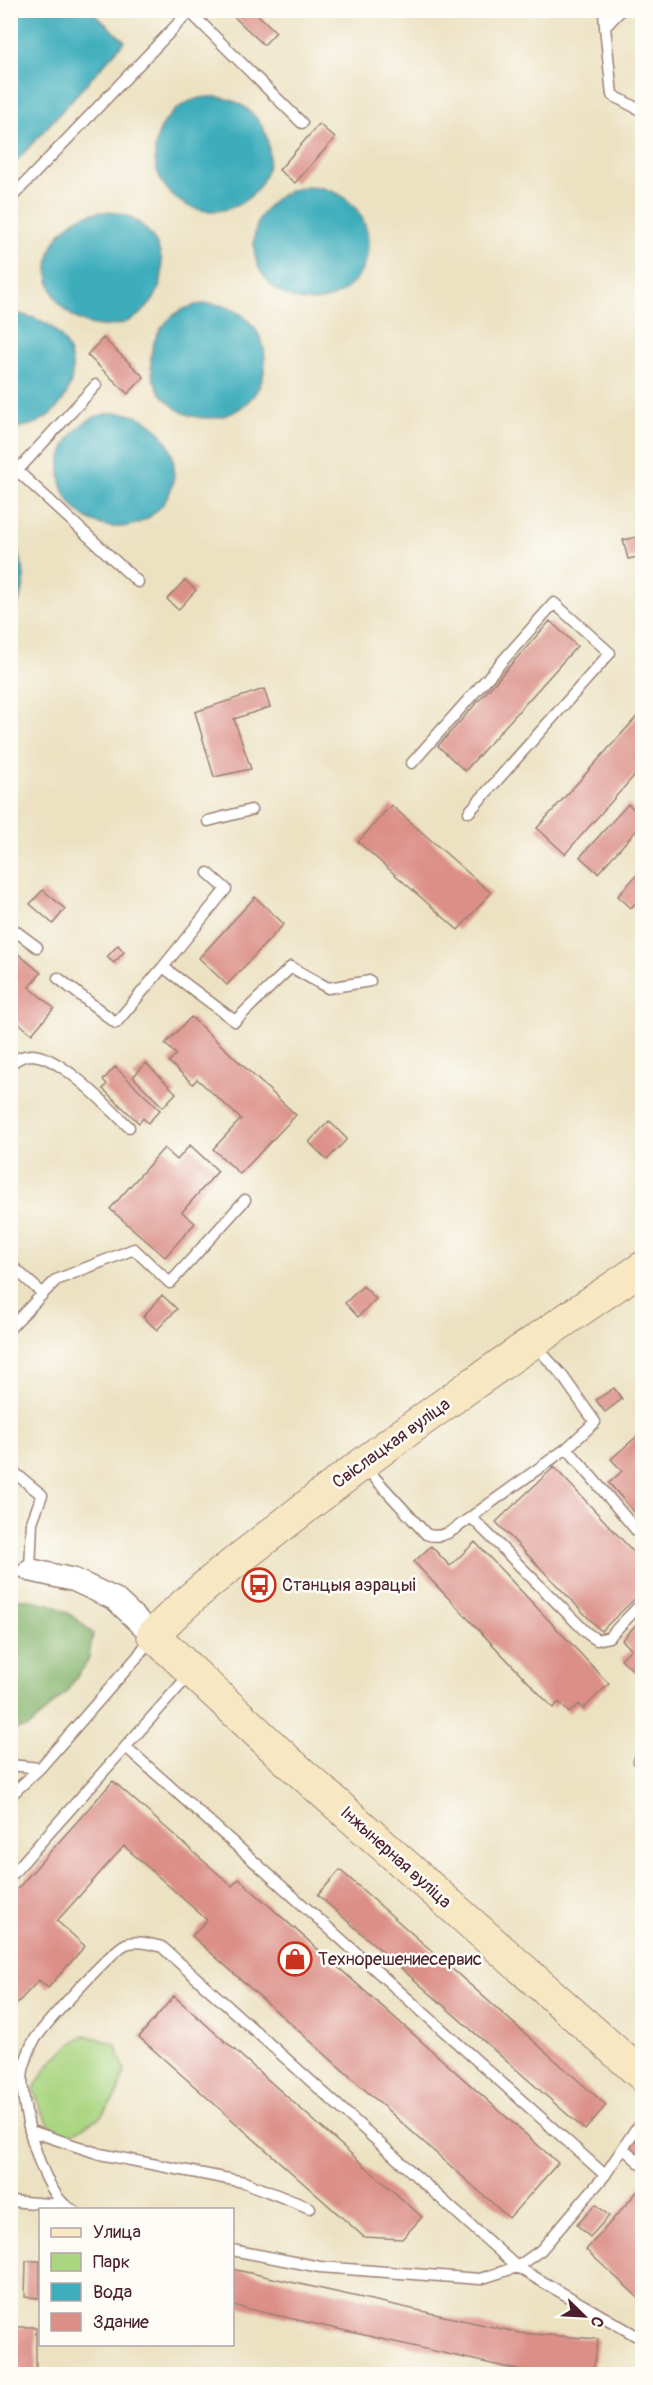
<svg xmlns="http://www.w3.org/2000/svg" width="653" height="2385" font-family="Pangolin,sans-serif">
<rect width="100%" height="100%" fill="#fdfcf7"/>
<filter id="ink" filterUnits="userSpaceOnUse"><feTurbulence type="fractalNoise" baseFrequency=".0167" numOctaves="2"/><feDisplacementMap in="SourceGraphic" scale="12" xChannelSelector="R" yChannelSelector="G"/><feConvolveMatrix kernelMatrix="1 2 1 2 8 2 1 2 1" color-interpolation-filters="sRGB"/></filter>
<filter id="wash" filterUnits="userSpaceOnUse"><feTurbulence type="fractalNoise" baseFrequency=".008" numOctaves="4" result="noise"/><feDisplacementMap in="SourceGraphic" scale="24" xChannelSelector="R" yChannelSelector="G"/><feGaussianBlur stdDeviation="1.35" result="paint"/><feColorMatrix in="noise" values="0 0 0 0 0 0 0 0 0 0 0 0 0 0 0 0 0 1.4 0 .05"/><feComposite in="paint" operator="in"/></filter>
<g filter="url(#wash)">
<rect width="100%" height="100%" fill="#ece2c2"/>
<path fill="#aad581" stroke="#7a7a56" stroke-width="1.5" d="M 84,2035 L 115,2044 L 125,2070 L 117,2095 L 100,2117 L 71,2134 L 54,2132 L 40,2109 L 34,2089 C 46,2064 62,2050 84,2035 Z"/>
<path fill="#87b66f" stroke="#686a4d" stroke-width="1.5" d="M 10,1598 C 48,1600 66,1607 93,1634 L 88,1661 L 67,1691 L 29,1727 L 11,1730 Z"/>
<path fill="#3eadbc" stroke="#446674" stroke-width="1.5" d="M 11,10 L 91,11 L 125,41 L 11,167 Z
M155 154a57 57 0 1 1 114 0a57 57 0 1 1-114 0Z
M254 244a57 57 0 1 1 114 0a57 57 0 1 1-114 0Z
M48 269a57 57 0 1 1 114 0a57 57 0 1 1-114 0Z
M151 361a57 57 0 1 1 114 0a57 57 0 1 1-114 0Z
M 20,314 C 32,318 44,320 54,329 C 94,367 63,428 11,428 L 11,315 Z
M60 470a57 57 0 1 1 114 0a57 57 0 1 1-114 0Z
M 11,543 C 30,566 26,593 11,617 Z"/>
<g id="blocks">
<path fill="#db8f87" d="M 236,10 L 253,10 L 276,32 L 264,45 L 232,15 Z
M 319,124 L 335,138 L 295,183 L 279,170 Z
M 103,338 L 144,377 L 128,394 L 87,355 Z
M 642,536 L 642,556 L 628,559 L 623,540 Z
M 185,580 L 196,590 L 178,610 L 167,599 Z
M 550,621 L 577,646 L 465,771 L 438,746 Z
M 264,689 L 270,707 L 234,719 L 251,769 L 214,777 L 195,712 Z
M 642,711 L 642,767 L 565,854 L 537,828 Z
M 628,804 L 642,817 L 642,824 L 598,873 L 580,857 Z
M 391,805 L 491,893 L 458,930 L 358,842 Z
M 642,869 L 642,896 L 631,908 L 618,896 Z
M 43,890 L 65,909 L 53,924 L 30,904 Z
M 255,897 L 284,924 L 227,985 L 199,958 Z
M 118,945 L 124,952 L 114,963 L 107,957 Z
M 10,947 L 41,973 L 29,987 L 54,1008 L 32,1034 L 10,1016 Z
M 191,1017 L 296,1115 L 240,1174 L 213,1149 L 241,1119 L 197,1079 L 193,1084 L 169,1062 L 176,1054 L 165,1044 Z
M 146,1063 L 176,1093 L 163,1107 L 133,1077 Z
M 115,1067 L 160,1110 L 148,1123 L 143,1118 L 139,1123 L 103,1089 L 107,1084 L 103,1080 Z
M 329,1121 L 347,1139 L 327,1160 L 309,1142 Z
M 190,1145 L 218,1171 L 182,1212 L 195,1223 L 165,1257 L 110,1209 L 164,1148 L 177,1160 Z
M 363,1286 L 376,1299 L 358,1317 L 345,1303 Z
M 162,1295 L 177,1309 L 157,1330 L 143,1317 Z
M 614,1388 L 622,1399 L 605,1412 L 596,1400 Z
M 642,1432 L 642,1521 L 609,1483 L 622,1471 L 611,1459 Z
M 554,1467 L 642,1561 L 642,1592 L 601,1631 L 496,1522 Z
M 475,1542 L 609,1684 L 583,1709 L 579,1704 L 569,1713 L 559,1702 L 553,1708 L 414,1562 L 431,1546 L 450,1566 Z
M 642,1618 L 642,1668 L 637,1674 L 621,1659 L 631,1649 L 622,1640 Z
M 113,1781 L 232,1886 L 239,1879 L 558,2163 L 509,2218 L 192,1936 L 207,1920 L 124,1846 L 57,1921 L 85,1946 L 48,1988 L 39,1980 L 10,2011 L 10,1897 Z
M 340,1870 L 606,2105 L 585,2130 L 318,1895 Z
M 174,1996 L 422,2217 L 402,2239 L 364,2237 L 139,2037 Z
M 637,2138 L 642,2143 L 642,2162 L 627,2150 Z
M 642,2186 L 642,2301 L 586,2250 Z
M 596,2204 L 609,2216 L 590,2237 L 577,2225 Z
M 26,2261 L 40,2261 L 40,2298 L 25,2297 Z
M 232,2269 L 520,2333 L 598,2339 L 593,2373 L 518,2370 L 232,2305 Z
M 10,2313 L 14,2327 L 36,2327 L 36,2374 L 10,2374 Z"/>
</g>
</g>
<g filter="url(#ink)">
<use href="#blocks" fill-opacity="0" stroke="#9b8076" stroke-width="1.5"/>
<g fill="none" stroke-linecap="round" stroke-linejoin="round">
<defs>
<path id="lane" d="M 604,10 L 605,27
M 621,10 L 605,27 L 612,95 L 642,111
M 190,12 L 302,123
M 10,199 L 191,10
M 10,464 L 138,582
M 17,471 L 96,385
M 412,763 L 554,603 L 610,653 L 469,812
M 208,821 L 251,810
M 208,873 L 226,889 L 163,967 L 235,1021 L 291,967 L 328,988 L 370,981
M 10,927 L 37,947
M 58,978 L 116,1023 L 163,967
M 10,1064 C 17,1059 23,1055 32,1055 C 61,1056 108,1107 129,1127
M 10,1264 L 43,1294
M 10,1328 L 56,1280 L 134,1249 L 170,1283 L 245,1200
M 534,1344 L 561,1374 L 595,1422 L 567,1448 L 471,1517 L 588,1634 L 597,1640 L 609,1637 L 642,1603
M 567,1448 L 642,1537
M 363,1465 L 426,1534 C 444,1541 457,1527 471,1517
M 10,1469 L 42,1495 L 32,1522 L 30,1570 L 10,1573
M 126,1747 L 605,2175
M 642,1754 L 639,1761 L 642,1764
M 10,1765 L 40,1768
M 10,1796 L 40,1768 L 138,1656 L 151,1637
M 10,1877 L 191,1673
M 31,2131 L 100,2154 L 244,2182 L 310,2208
M 623,2148 L 642,2165
M 10,2201 L 62,2205
M 73,2210 C 42,2198 18,2101 23,2070 C 25,2062 29,2051 32,2044 C 40,2029 112,1950 126,1944 C 138,1940 150,1944 162,1947 L 517,2267 L 642,2339
M 232,2250 L 320,2267 L 480,2279 L 517,2267 L 541,2250 L 605,2175 L 635,2130 L 642,2124"/>
<path id="street" d="M 30,1570 L 74,1580 L 115,1599 L 153,1635"/>
<path id="secondary" d="M 642,1268 C 522,1349 402,1431 288,1521 C 241,1558 193,1592 153,1635 L 288,1761 L 642,2075"/>
</defs>
<use href="#lane" stroke="#9b8076" stroke-width="13"/>
<use href="#street" stroke="#9b8076" stroke-width="25"/>
<use href="#secondary" stroke="#9b8076" stroke-width="34"/>
<use href="#lane" stroke="#fff" stroke-width="10"/>
<use href="#street" stroke="#fff" stroke-width="22"/>
<use href="#secondary" stroke="#f7e8c3" stroke-width="32"/>
</g>
</g>
<defs>
<symbol id="bus-ring" viewBox="-11 -11 22 22"><circle r="9.5" fill="#fdfcf7" stroke="#c8321e" stroke-width="1.5"/><path d="M-5-6H5V4H4V6H2V4H-2V6H-4V4H-5ZM-3.5-4V0h7V-4ZM-3.5 1.2v1.5H-2V1.2ZM2 1.2v1.5H3.5V1.2Z" fill="#c8321e"/></symbol>
<symbol id="shop-ring" viewBox="-11 -11 22 22"><circle r="9.5" fill="#fdfcf7" stroke="#c8321e" stroke-width="1.5"/><path d="M-5-2.5h2.3a2.7 3.5 0 0 1 5.4 0H5L5.5 6h-11ZM-1.5-2.5h3a1.5 2.3 0 0 0-3 0Z" fill="#c8321e"/></symbol>
</defs>
<g fill-rule="evenodd">
<use href="#bus-ring" x="240" y="1566" width="38" height="38"/>
<use href="#shop-ring" x="276" y="1940" width="38" height="38"/>
</g>
<g text-anchor="middle" stroke-width="5" stroke-linejoin="round" paint-order="stroke">
<g font-size="18" fill="#4a1f2b" stroke="#fdfcf7">
<text transform="translate(391 1443) rotate(-36)" y="6">Свіслацкая вуліца</text>
<text transform="translate(396 1857) rotate(42)" y="6">Інжынерная вуліца</text>
</g>
<g font-size="18" fill="#4a1f2b" stroke="#fdfcf7" text-anchor="start">
<text x="282" y="1591">Станцыя аэрацыі</text>
<text x="318" y="1965">Технорешениесервис</text>
</g>
</g>
<rect width="653" height="2385" fill="none" stroke="#fdfcf7" stroke-width="36"/>
<rect x="39" y="2208" width="195" height="138" fill="#fdfcf7" stroke="#b5a4a5" stroke-width="1.5"/>
<rect x="51" y="2228" width="30" height="9" fill="#f7e8c3" stroke="#b5a4a5" stroke-width="1.5"/>
<text x="93" y="2238" font-size="18" fill="#4a1f2b">Улица</text>
<rect x="51" y="2253" width="30" height="18" fill="#aad581" stroke="#b5a4a5" stroke-width="1.5"/>
<text x="93" y="2268" font-size="18" fill="#4a1f2b">Парк</text>
<rect x="51" y="2283" width="30" height="18" fill="#3eadbc" stroke="#b5a4a5" stroke-width="1.5"/>
<text x="93" y="2298" font-size="18" fill="#4a1f2b">Вода</text>
<rect x="51" y="2313" width="30" height="18" fill="#db8f87" stroke="#b5a4a5" stroke-width="1.5"/>
<text x="93" y="2328" font-size="18" fill="#4a1f2b">Здание</text>
<g transform="translate(584 2316) rotate(114)" stroke="#fdfcf7" stroke-width="4.5" paint-order="stroke">
<path d="M0-4.5L10 22L0 15L-10 22Z" fill="#4a1f2b"/>
<text y="-9" font-size="16" font-weight="bold" text-anchor="middle" fill="#4a1f2b">С</text>
</g>
</svg>
